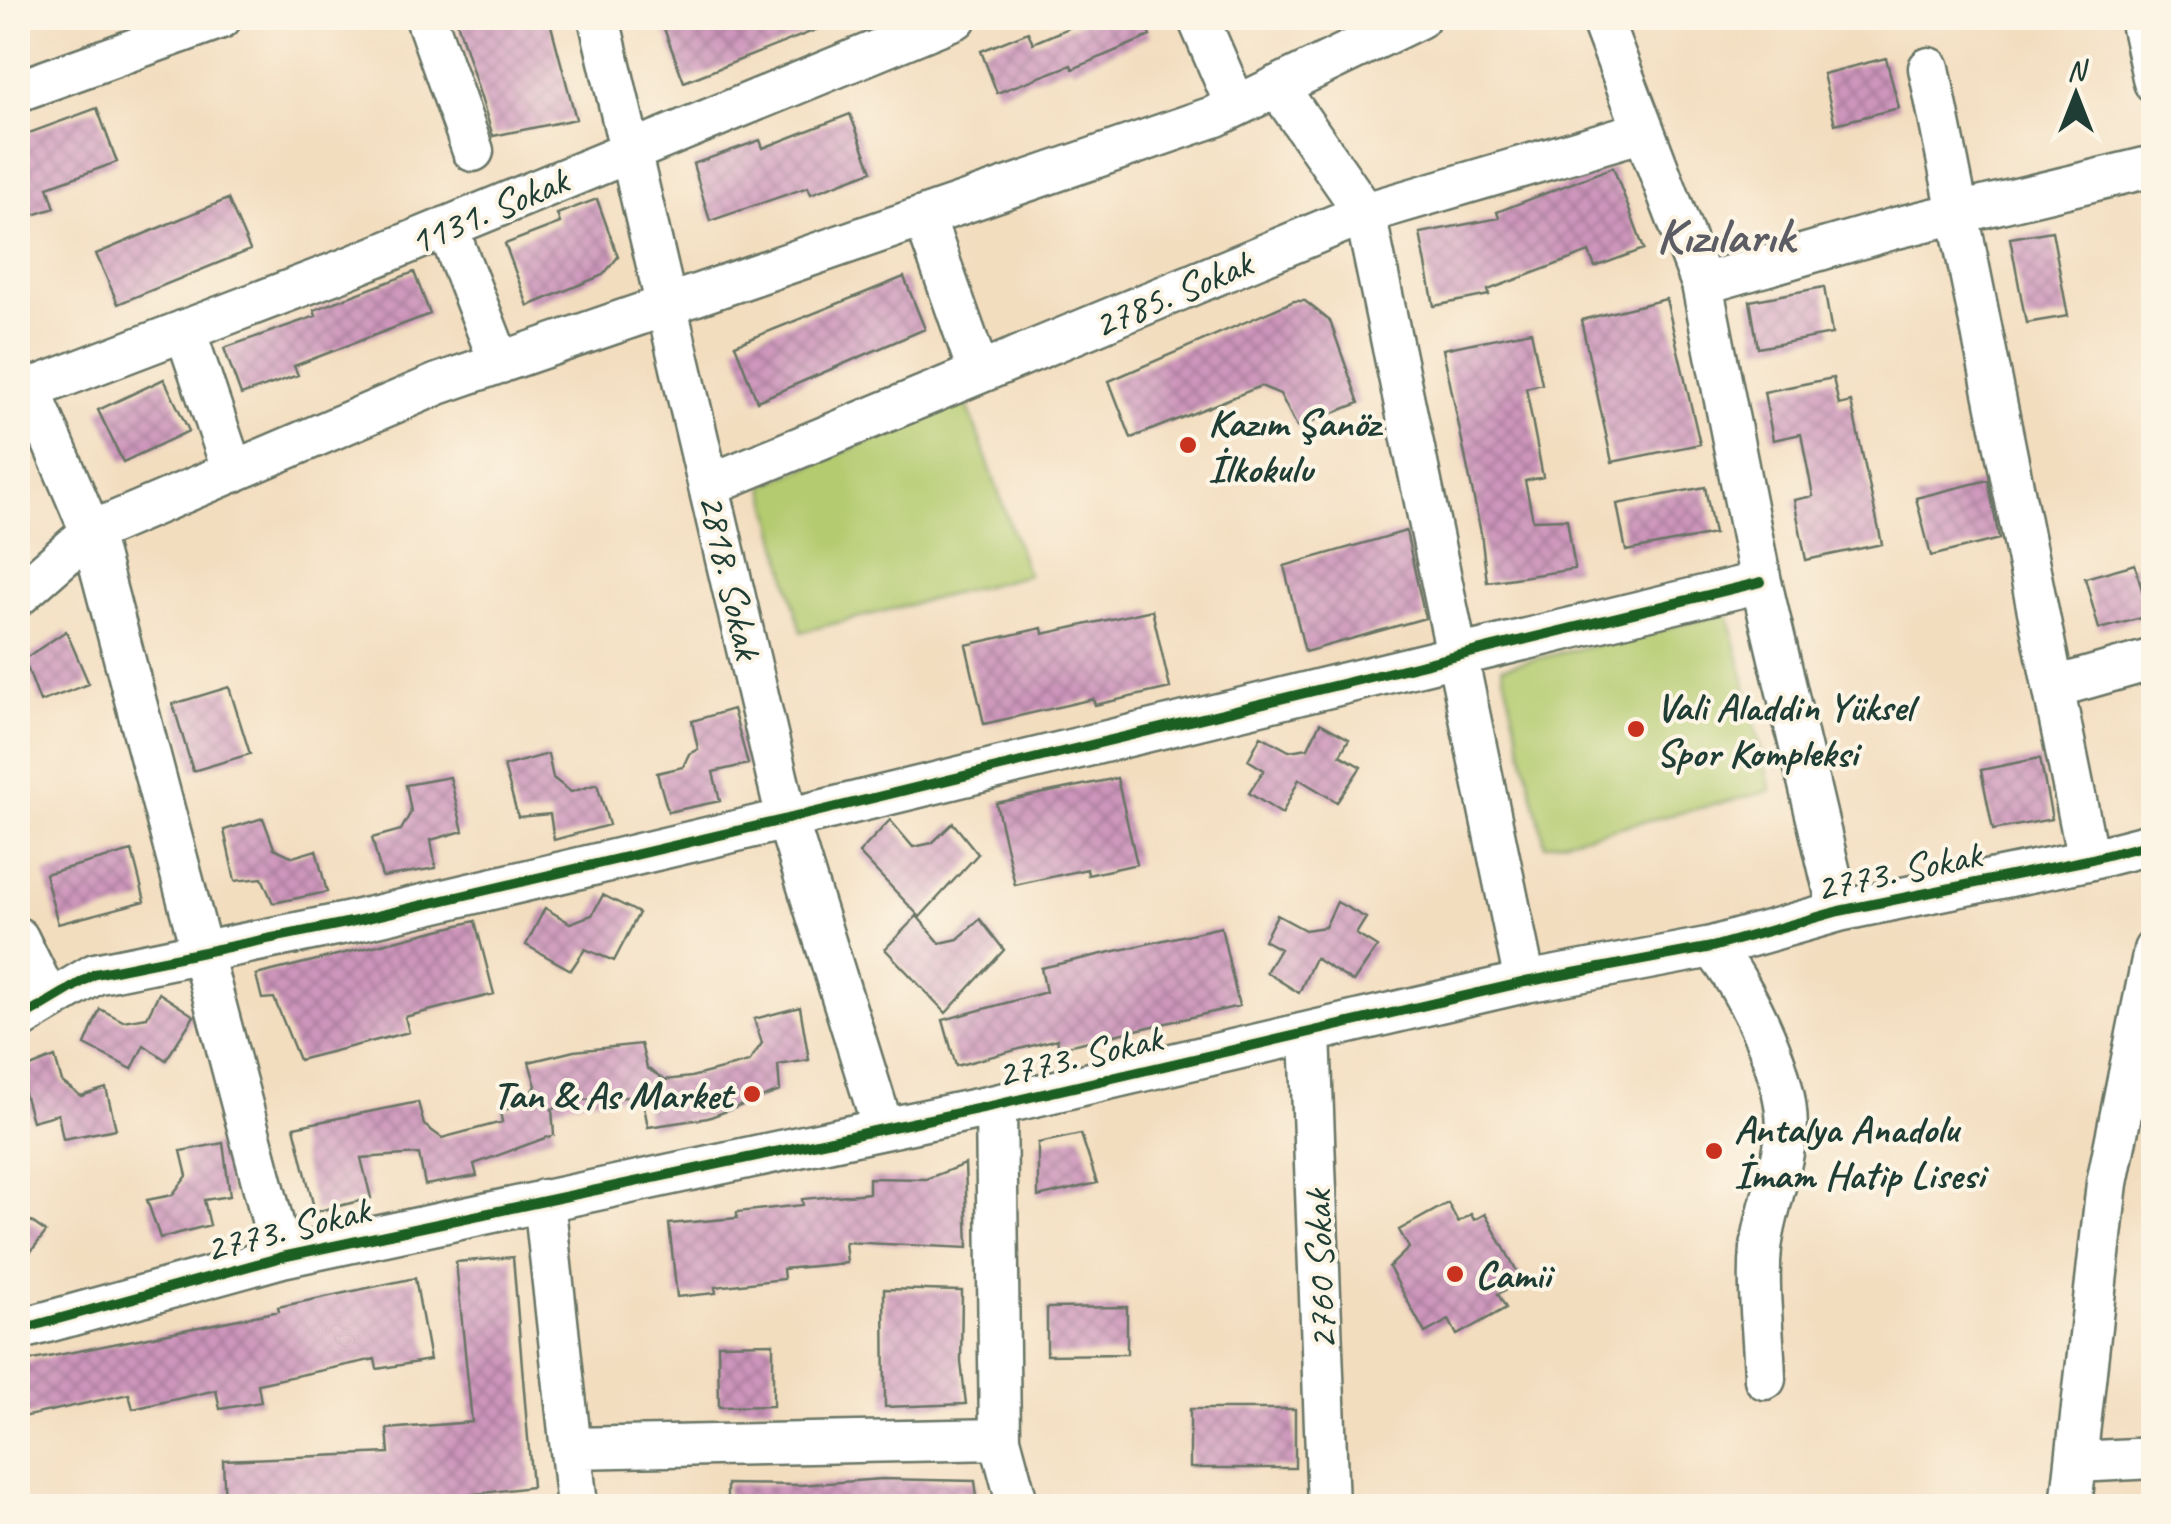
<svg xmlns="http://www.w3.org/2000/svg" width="2171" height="1524" font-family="Caveat,sans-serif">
<defs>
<pattern id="building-cross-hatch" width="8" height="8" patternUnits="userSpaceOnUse" patternTransform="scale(2.5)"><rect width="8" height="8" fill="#ce96bc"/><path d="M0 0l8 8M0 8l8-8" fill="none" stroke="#a77c9a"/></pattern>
</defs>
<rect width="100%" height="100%" fill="#fcf5e5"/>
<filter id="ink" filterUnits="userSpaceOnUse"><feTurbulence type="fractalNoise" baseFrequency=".01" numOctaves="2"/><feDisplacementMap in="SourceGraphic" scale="20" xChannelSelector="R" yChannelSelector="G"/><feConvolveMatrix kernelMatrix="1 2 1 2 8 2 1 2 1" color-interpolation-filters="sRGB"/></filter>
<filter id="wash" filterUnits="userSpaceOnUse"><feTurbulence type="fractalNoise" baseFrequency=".0048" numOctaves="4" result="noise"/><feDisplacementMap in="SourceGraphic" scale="40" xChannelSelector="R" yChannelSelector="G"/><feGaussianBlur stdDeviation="2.25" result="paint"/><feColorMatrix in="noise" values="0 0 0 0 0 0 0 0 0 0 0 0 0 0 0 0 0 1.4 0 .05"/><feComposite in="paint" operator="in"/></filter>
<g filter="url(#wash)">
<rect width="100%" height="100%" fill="#f3ddbf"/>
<path fill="#b4cb6f" stroke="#6a8452" stroke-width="2.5" d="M 966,401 L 1028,575 L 801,632 L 764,485 Z
M 1728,613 L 1771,791 L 1545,845 L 1502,667 Z"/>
<g id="blocks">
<path fill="url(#building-cross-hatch)" d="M 456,18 L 549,18 L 576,119 L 493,136 Z
M 660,18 L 846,18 L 684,82 Z
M 1092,18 L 1142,18 L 1150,36 L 1073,69 L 1071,65 L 997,93 L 981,51 L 1028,32 L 1033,43 Z
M 1886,58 L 1899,108 L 1835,124 L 1823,74 Z
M 97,108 L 117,162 L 48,187 L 55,208 L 18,220 L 18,137 Z
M 850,114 L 872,171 L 811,194 L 808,187 L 710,221 L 693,164 L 760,140 L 763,148 Z
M 1613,167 L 1644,249 L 1595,267 L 1589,252 L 1488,290 L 1489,295 L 1434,306 L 1420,233 L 1499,218 L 1497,212 Z
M 228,199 L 250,250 L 118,304 L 96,254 Z
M 597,199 L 618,257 L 603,275 L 528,306 L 505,244 L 560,223 L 557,214 Z
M 2052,231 L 2068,316 L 2026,323 L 2010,238 Z
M 414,272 L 430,314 L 294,366 L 298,375 L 241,395 L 224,348 L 316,316 L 314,310 Z
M 904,277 L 925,329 L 757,401 L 735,345 Z
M 1824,287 L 1832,334 L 1758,348 L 1750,301 Z
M 1666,299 L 1700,444 L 1612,462 L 1581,320 Z
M 1294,301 L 1305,301 L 1330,321 L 1359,403 L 1297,427 L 1280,394 L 1261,386 L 1131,438 L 1109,381 Z
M 1531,331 L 1542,384 L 1526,388 L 1543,477 L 1525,481 L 1533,520 L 1567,519 L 1575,569 L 1487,582 L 1481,533 L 1443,349 Z
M 1833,378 L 1839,405 L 1851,402 L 1882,544 L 1806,560 L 1794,500 L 1813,496 L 1801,434 L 1773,440 L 1764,392 Z
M 164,379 L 189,431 L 123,462 L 98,410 Z
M 1988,480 L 1999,539 L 1931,556 L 1916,498 Z
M 1705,487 L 1714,534 L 1626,551 L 1617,504 Z
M 1406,531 L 1425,618 L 1305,652 L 1284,566 Z
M 2135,564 L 2149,616 L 2099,629 L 2085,578 Z
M 1152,610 L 1170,688 L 1095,705 L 1093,699 L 984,724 L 966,645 L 1042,628 L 1043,634 Z
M 66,631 L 89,684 L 40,702 L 24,659 Z
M 229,687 L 250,754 L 193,771 L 173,704 Z
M 733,709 L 748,764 L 713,772 L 720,801 L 668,812 L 657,773 L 683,767 L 689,754 L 698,749 L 692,721 Z
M 1320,723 L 1349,739 L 1340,755 L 1361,767 L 1337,802 L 1299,779 L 1282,814 L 1249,793 L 1264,770 L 1248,760 L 1261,736 L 1289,751 L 1308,748 Z
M 548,754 L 553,778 L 571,792 L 597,784 L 609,825 L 554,840 L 550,814 L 518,817 L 504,766 Z
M 2040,758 L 2052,819 L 1993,830 L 1981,770 Z
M 450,777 L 463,831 L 431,840 L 436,868 L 382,877 L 372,838 L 401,830 L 411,812 L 406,785 Z
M 1117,778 L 1137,864 L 1088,875 L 1087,869 L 1015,885 L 996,803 Z
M 263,818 L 274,848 L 293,857 L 316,850 L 327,892 L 273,903 L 262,878 L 235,881 L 224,830 Z
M 890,820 L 913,847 L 932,843 L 953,823 L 978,854 L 920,917 L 859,853 Z
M 132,851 L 145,901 L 58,924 L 45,874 Z
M 603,895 L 639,913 L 614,961 L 585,949 L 571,970 L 526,945 L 545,908 L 570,923 L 592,915 Z
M 1337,902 L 1366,918 L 1356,934 L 1377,947 L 1353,982 L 1315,958 L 1299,993 L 1266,972 L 1280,949 L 1264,940 L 1277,915 L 1305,930 L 1325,927 Z
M 917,916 L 940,943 L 958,939 L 980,919 L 1004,950 L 946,1013 L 885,949 Z
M 475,921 L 494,994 L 405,1017 L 409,1032 L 299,1060 L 274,998 L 262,999 L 256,975 Z
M 1221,927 L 1239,1006 L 1059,1048 L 1057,1039 L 956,1066 L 943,1020 L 1046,992 L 1041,968 Z
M 159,993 L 194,1016 L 166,1060 L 144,1045 L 132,1069 L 85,1045 L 100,1009 L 123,1021 L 147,1017 Z
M 800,1007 L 809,1060 L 778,1065 L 780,1091 L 708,1118 L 648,1127 L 642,1096 L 583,1100 L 552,1109 L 554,1135 L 474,1164 L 477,1176 L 425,1185 L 419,1154 L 361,1158 L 371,1198 L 315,1212 L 294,1127 L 418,1102 L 424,1125 L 442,1138 L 502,1122 L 500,1111 L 523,1105 L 536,1086 L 529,1062 L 574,1051 L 641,1044 L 647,1068 L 665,1080 L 691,1077 L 749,1062 L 762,1043 L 754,1019 Z
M 55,1057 L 62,1082 L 81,1096 L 106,1088 L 116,1129 L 63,1139 L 58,1114 L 32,1121 L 18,1072 Z
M 1081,1134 L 1097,1183 L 1038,1197 L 1038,1143 Z
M 223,1143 L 230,1196 L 204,1200 L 210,1225 L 160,1238 L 147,1200 L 172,1195 L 187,1176 L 181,1151 Z
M 965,1164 L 968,1248 L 845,1242 L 847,1263 L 783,1269 L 784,1279 L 715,1287 L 716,1293 L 677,1297 L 669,1224 L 737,1218 L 737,1212 L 803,1205 L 802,1199 L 869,1193 L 869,1178 L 926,1179 Z
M 1448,1203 L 1458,1222 L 1471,1214 L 1474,1220 L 1485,1214 L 1522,1280 L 1498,1294 L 1506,1308 L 1457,1335 L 1449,1320 L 1425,1333 L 1389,1267 L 1409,1248 L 1399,1230 Z
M 18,1212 L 46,1232 L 18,1268 Z
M 513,1257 L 532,1487 L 443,1498 L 444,1506 L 225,1506 L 223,1460 L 389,1453 L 387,1429 L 472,1422 L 456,1262 Z
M 415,1278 L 430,1360 L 377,1369 L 375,1359 L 258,1384 L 261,1402 L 220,1409 L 216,1390 L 133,1409 L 129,1394 L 18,1418 L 18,1363 L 279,1311 L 278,1307 Z
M 884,1289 L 962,1291 L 961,1362 L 966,1404 L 885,1407 Z
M 1127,1307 L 1127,1354 L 1047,1355 L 1047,1308 Z
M 773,1343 L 773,1406 L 719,1407 L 718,1344 Z
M 1190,1409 L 1295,1409 L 1295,1468 L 1190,1468 Z
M 882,1479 L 975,1481 L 978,1506 L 727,1506 L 727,1484 L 800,1485 Z"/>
</g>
</g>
<g filter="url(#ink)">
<use href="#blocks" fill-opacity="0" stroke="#697565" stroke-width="2.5"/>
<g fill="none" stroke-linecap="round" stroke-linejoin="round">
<defs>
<path id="minor" d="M 426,18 L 473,151
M 599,18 L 787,819 L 883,1128
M 1198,18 L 1236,106
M 1601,18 L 1702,284 L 1761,582 L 1839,911
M 2140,18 L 2154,82
M 1929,68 L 2088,860
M 1277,86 L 1365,213 L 1525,982
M 18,91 L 221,18
M 924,217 L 979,373
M 447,227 L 500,363
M 1702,284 L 1896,228 L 2154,166
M 185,330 L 233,472
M 30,389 L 91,532 L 282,1257
M 18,394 L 343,270 L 956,18
M 709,485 L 1365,213 L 1644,131
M 18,596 L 91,532 L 438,384 L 1216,116 L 1419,18
M 2055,687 L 2154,659
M 18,938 L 49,1001
M 1712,947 C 1746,986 1793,1083 1786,1136 C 1781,1174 1766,1210 1761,1248 C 1757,1290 1764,1337 1765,1379
M 18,1020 L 95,974 L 351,922 L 787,819 L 1761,582
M 1310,1033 L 1328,1506
M 996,1105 L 1000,1439 L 1018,1506
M 544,1200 L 577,1506
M 18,1330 L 282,1257 L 996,1105 L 1525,982 L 1712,947 L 1839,911 L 2088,860 L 2154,843
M 571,1448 L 1000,1439
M 2077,1462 L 2154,1458
M 2071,1506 L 2107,1183 L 2154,950"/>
</defs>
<use href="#minor" stroke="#697565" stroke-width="45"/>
<use href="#minor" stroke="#fff" stroke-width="40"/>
<defs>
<path id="cycleway" d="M 18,1020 L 95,974 L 351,922 L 787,819 L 1761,582
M 18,1330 L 282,1257 L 996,1105 L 1525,982 L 1712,947 L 1839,911 L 2088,860 L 2154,843"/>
</defs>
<use href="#cycleway" stroke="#fcf5e5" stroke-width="16"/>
<use href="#cycleway" stroke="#1b5e20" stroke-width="10"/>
</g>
</g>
<g fill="#c8321e" stroke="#fcf5e5" stroke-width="4">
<circle cx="1188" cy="445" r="10"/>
<circle cx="1636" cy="729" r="10"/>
<circle cx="752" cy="1094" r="10"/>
<circle cx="1714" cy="1151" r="10"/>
<circle cx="1455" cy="1274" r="10"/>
</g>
<g text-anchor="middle" stroke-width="8" stroke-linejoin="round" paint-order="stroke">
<g font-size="40" fill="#1f3d34" stroke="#fcf5e5">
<text transform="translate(488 210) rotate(-23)" y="14">1131. Sokak</text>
<text transform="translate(1172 293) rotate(-23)" y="14">2785. Sokak</text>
<text transform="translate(731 576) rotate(77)" y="14">2818. Sokak</text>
<text transform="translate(1898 870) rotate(-12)" y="14">2773. Sokak</text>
<text transform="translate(1079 1055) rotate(-13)" y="14">2773. Sokak</text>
<text transform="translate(287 1228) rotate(-14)" y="14">2773. Sokak</text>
<text transform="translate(1319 1270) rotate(-92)" y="14">2760 Sokak</text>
</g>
<g font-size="40" font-weight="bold" fill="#1f3d34" stroke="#fcf5e5" text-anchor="start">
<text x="1208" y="436">Kazım Şanöz<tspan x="1208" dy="46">İlkokulu</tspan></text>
<text x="1656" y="720">Vali Aladdin Yüksel<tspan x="1656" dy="46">Spor Kompleksi</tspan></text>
<text x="732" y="1108" text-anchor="end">Tan &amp; As Market</text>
<text x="1734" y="1142">Antalya Anadolu<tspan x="1734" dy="46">İmam Hatip Lisesi</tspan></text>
<text x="1475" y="1288">Camii</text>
</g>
<g font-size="50" font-weight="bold" fill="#5c5c64" stroke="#fcf5e5">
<text x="1725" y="252">Kızılarık</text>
</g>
</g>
<rect width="2171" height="1524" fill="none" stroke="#fcf5e5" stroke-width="60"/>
<g transform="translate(2076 95)" stroke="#fcf5e5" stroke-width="8" paint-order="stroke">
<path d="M0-8L18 38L0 25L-18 38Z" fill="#1f3d34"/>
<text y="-15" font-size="28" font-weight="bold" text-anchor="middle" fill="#1f3d34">N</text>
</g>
</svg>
